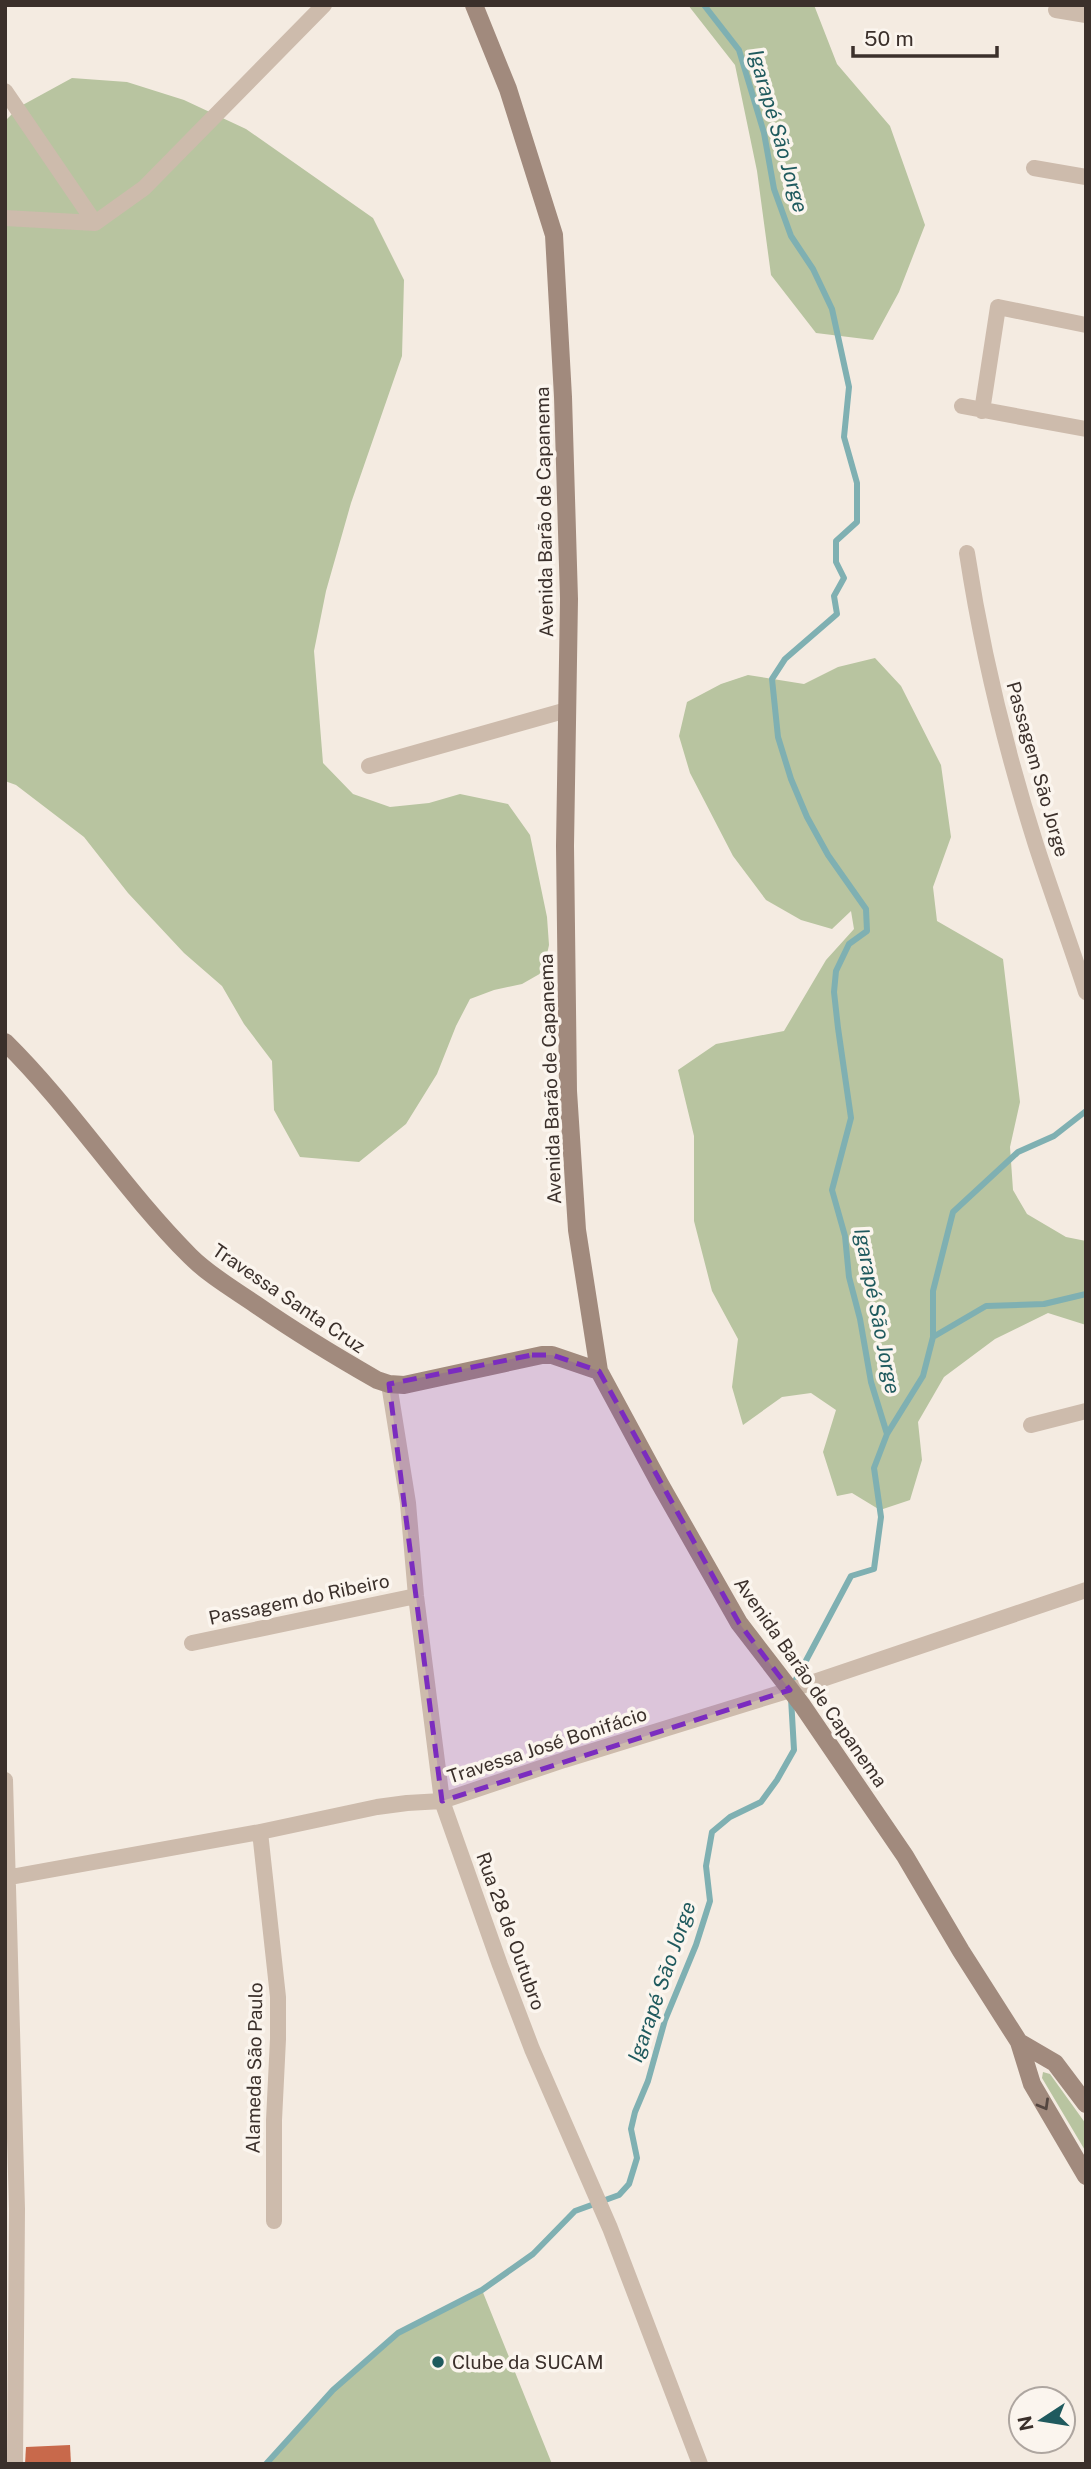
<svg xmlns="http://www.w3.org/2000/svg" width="1091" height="2469" font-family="'Public Sans',sans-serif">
<rect width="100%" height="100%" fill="#f4ebe1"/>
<path fill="#b8c4a0" d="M 688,5 L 814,5 L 837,64 L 890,126 L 925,225 L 899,292 L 873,340 L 816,333 L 771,275 L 757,171 L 735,65 Z
M 72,78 L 127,82 L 184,100 L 246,129 L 373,218 L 404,280 L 402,356 L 351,503 L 326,591 L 314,651 L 323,763 L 353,794 L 390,807 L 429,803 L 460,794 L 508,804 L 530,835 L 547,917 L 549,945 L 543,972 L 522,984 L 494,990 L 470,999 L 456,1026 L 437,1074 L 406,1124 L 359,1162 L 300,1157 L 274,1110 L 272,1061 L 244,1024 L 222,986 L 184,953 L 128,893 L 84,837 L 16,785 L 5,781 L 5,121 L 19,107 Z
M 875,658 L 901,686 L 941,765 L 951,837 L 933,887 L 937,921 L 1003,959 L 1020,1102 L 1010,1147 L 1013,1190 L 1027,1214 L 1066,1237 L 1086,1241 L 1086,1325 L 1048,1313 L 995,1339 L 944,1377 L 918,1422 L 922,1460 L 910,1500 L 880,1510 L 852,1493 L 837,1496 L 823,1452 L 836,1410 L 811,1393 L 782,1397 L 743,1425 L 732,1387 L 738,1339 L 712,1291 L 694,1221 L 694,1136 L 678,1070 L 716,1044 L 784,1031 L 826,960 L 854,929 L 851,911 L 832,929 L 801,920 L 766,900 L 733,856 L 690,773 L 679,736 L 687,702 L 721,684 L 748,675 L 804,684 L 838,667 Z
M 1043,2072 L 1050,2074 L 1086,2124 L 1086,2152 L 1042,2078 Z
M 482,2290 L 552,2464 L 266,2464 L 333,2390 L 398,2333 Z"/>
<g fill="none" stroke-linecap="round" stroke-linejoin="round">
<path stroke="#7fb0b2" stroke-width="6" d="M 704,5 L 739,50 L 764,133 L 774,189 L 791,236 L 813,269 L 832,309 L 849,387 L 844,437 L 857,483 L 857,522 L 836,541 L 836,562 L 844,578 L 834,596 L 837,614 L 785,659 L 772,679 L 778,737 L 791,779 L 807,817 L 828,855 L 866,909 L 867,931 L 849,944 L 836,971 L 834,992 L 838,1028 L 851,1118 L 832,1190 L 845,1236 L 849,1277 L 860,1319 L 871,1382 L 887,1434 L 874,1468 L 881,1517 L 874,1569 L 851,1576 L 793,1685
M 933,1337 L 933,1291 L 953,1212 L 1018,1152 L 1054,1136 L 1086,1111
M 887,1434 L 923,1376 L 933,1337 L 986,1306 L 1044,1304 L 1086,1294
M 266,2464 L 333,2390 L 398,2333 L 482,2290 L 533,2254 L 575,2211 L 619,2195 L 629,2184 L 637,2158 L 631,2129 L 635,2112 L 648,2081 L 665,2020 L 696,1945 L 710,1901 L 706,1866 L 712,1832 L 730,1817 L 761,1802 L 777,1780 L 794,1750 L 791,1698"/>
</g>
<path fill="#c8694b" d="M 70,2445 L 71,2464 L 25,2464 L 26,2447 Z"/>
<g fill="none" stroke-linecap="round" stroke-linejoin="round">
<path stroke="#cdbbac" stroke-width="16" d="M 1056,10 L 1086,15
M 5,91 L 95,223
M 1034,168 L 1086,177
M 5,218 L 95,223 L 144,188 L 324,5
M 962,406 L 1086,429
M 982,411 L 998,307 L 1086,325
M 967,553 C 982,652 1006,750 1036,845 C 1052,894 1070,943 1086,992
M 369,766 L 567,710
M 389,1384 L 408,1503 L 416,1596 L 442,1801 L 500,1965 L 532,2049 L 610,2228 L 700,2464
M 1031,1425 L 1086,1411
M 192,1643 L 416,1596
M 5,1780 L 17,2209 L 15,2464
M 260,1832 L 278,1997 L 278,2039 L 274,2120 L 274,2221
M 5,1878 L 260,1832 L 377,1807 L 407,1803 L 442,1801 L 564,1760 L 790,1690 L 1086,1590"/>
<path stroke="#a18a7d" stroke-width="18" d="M 474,5 L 508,89 L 554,235 L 563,397 L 569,599 L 565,846 L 568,1091 L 577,1230 L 599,1371 L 660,1484 L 739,1623 L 802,1705 L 905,1856 L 961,1951 L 1019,2042 L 1032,2084 L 1086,2176
M 5,1042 C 72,1108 123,1189 190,1256 C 209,1275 233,1289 255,1304 C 294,1331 335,1356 377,1380 L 389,1384 L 404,1385 L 542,1355 L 552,1355 L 599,1371
M 1019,2042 L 1055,2063 L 1086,2104"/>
</g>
<defs><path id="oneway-chevron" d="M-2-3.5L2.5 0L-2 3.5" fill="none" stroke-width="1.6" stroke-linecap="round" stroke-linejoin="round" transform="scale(1.75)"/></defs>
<use stroke="#544640" href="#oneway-chevron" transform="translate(1044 2105) rotate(60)"/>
<path fill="#7b2cbf" fill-opacity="0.2" stroke="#7b2cbf" stroke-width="5" stroke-dasharray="14 9" stroke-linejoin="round" d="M 532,1355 L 552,1355 L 599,1371 L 739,1623 L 790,1690 L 442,1801 L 389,1384 Z"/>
<circle fill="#1f5a5e" stroke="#fbf5ee" stroke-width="2.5" cx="438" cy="2362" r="7"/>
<g text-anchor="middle" stroke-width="7" stroke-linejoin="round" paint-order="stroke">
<g font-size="19" fill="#3b302b" stroke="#fbf5ee">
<text transform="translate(544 512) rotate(-91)" y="7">Avenida Barão de Capanema</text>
<text transform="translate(1038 769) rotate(74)" y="7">Passagem São Jorge</text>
<text transform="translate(550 1079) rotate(-92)" y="7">Avenida Barão de Capanema</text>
<text transform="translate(289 1298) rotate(34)" y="7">Travessa Santa Cruz</text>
<text transform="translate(299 1599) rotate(-12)" y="7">Passagem do Ribeiro</text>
<text transform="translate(811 1682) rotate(55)" y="7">Avenida Barão de Capanema</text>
<text transform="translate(547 1745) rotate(-18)" y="7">Travessa José Bonifácio</text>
<text transform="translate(511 1931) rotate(70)" y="7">Rua 28 de Outubro</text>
<text transform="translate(254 2068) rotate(-89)" y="7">Alameda São Paulo</text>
</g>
<g font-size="19" fill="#3b302b" stroke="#fbf5ee" text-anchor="start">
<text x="452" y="2369">Clube da SUCAM</text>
</g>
<g font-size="21" font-style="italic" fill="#1f5a5e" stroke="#fbf5ee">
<text transform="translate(778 131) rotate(74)" y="7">Igarapé São Jorge</text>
<text transform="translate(877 1311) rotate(79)" y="7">Igarapé São Jorge</text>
<text transform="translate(662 1982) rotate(-71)" y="7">Igarapé São Jorge</text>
</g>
</g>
<rect width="1091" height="2469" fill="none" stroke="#3b302b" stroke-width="14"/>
<g transform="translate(1042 2420) rotate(258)"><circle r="33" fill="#fbf5ee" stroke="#aea6a0" stroke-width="2"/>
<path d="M0-5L12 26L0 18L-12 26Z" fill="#1f5a5e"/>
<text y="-10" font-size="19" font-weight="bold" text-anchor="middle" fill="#3b302b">N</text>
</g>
<path d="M853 46v10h144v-10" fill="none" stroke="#3b302b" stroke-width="3.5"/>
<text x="864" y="46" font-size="21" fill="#3b302b" stroke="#fbf5ee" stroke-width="5" paint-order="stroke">50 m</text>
</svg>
